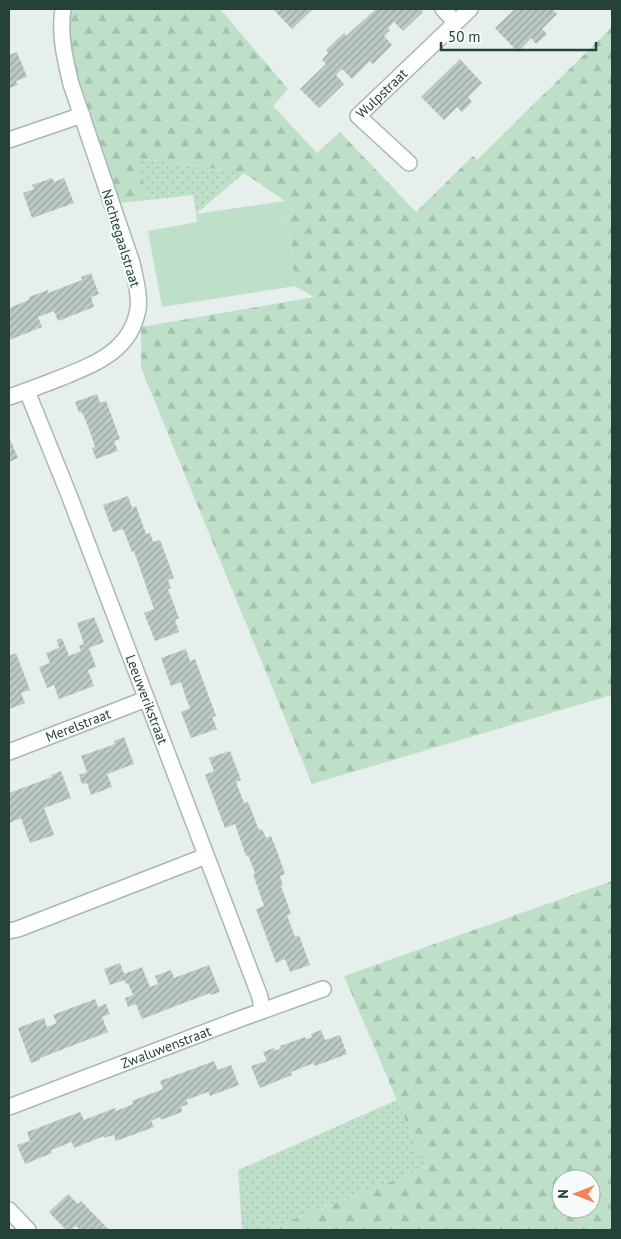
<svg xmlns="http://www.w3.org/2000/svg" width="621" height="1239" font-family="'PT Sans',sans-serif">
<defs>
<pattern id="grass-dots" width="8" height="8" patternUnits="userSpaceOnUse" patternTransform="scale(1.25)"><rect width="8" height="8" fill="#bfe0c8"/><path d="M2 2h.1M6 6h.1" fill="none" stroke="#a4c1ad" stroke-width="1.8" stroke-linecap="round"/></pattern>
<pattern id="forest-firs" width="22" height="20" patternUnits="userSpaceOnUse" patternTransform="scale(1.25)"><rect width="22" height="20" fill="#bfe0c8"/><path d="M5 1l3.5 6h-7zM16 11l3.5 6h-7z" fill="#a4c1ad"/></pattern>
<pattern id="building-hatch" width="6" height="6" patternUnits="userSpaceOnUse" patternTransform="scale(1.25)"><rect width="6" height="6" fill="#bbcac4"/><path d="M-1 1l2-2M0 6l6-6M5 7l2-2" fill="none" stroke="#98a6a0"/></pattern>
</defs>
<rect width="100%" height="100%" fill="#e6efeb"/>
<path fill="url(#grass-dots)" d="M 136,158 L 244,173 L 196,214 L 193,195 L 148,200 Z
M 397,1100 L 426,1168 L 266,1230 L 242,1230 L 238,1170 Z"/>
<path fill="url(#forest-firs)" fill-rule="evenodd" d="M 71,9 L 220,9 L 288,89 L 273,106 L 317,153 L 340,132 L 416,212 L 473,156 L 477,160 L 612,27 L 612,695 L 312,784 L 141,368 L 141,327 L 314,297 L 295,286 L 285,201 L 244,173 L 137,158 L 148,200 L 119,203 L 72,60 L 67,35 Z
M 612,881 L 612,1230 L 266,1230 L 426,1168 L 344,976 ZM 561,1179 L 591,1179 L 591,1209 L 561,1209 Z"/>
<path fill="#bfe0c8" d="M 285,201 L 295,286 L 162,307 L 148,231 L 197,222 L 196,214 Z"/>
<path fill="url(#building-hatch)" d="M 276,9 L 313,9 L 292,29 L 274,10 Z
M 376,9 L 420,9 L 423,12 L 403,31 L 394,22 L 388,28 L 390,30 L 384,36 L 392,45 L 373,64 L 370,61 L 352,79 L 342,69 L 336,75 L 344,84 L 319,108 L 300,89 L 326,64 L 322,60 L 328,53 L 326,50 L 344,33 L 346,36 Z
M 515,9 L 552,9 L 557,14 L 542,29 L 547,34 L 536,44 L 531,38 L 518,52 L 495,28 Z
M 17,52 L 27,77 L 16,81 L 18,85 L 9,88 L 9,55 Z
M 460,59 L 482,83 L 468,97 L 472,102 L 462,112 L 457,107 L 444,120 L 421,97 Z
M 52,178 L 54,182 L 64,178 L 74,203 L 32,218 L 23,193 L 34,189 L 32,185 Z
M 91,273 L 99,294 L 91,297 L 94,307 L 58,321 L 54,311 L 38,317 L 42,327 L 9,340 L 9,308 L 29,300 L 29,297 L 48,290 L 48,293 L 82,280 L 81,277 Z
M 97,394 L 100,403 L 106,401 L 120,439 L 114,441 L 118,451 L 96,459 L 92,448 L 95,447 L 89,429 L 82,412 L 79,413 L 75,402 Z
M 9,437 L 18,458 L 9,462 Z
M 128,496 L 132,508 L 136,506 L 146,534 L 150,533 L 153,542 L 160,540 L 174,578 L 168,580 L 171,588 L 168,589 L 179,618 L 175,620 L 179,632 L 155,641 L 144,613 L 154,609 L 134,551 L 132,552 L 123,529 L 113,532 L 103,505 Z
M 94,617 L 104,642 L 89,648 L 96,667 L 88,670 L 94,686 L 59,699 L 54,685 L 47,688 L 39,667 L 50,663 L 46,653 L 59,648 L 57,640 L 62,638 L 69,656 L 81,651 L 79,646 L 84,644 L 77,623 Z
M 186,649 L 190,661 L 195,659 L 216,716 L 212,717 L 217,729 L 191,738 L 181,712 L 190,708 L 185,695 L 181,682 L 171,686 L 161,658 Z
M 16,653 L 30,690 L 21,693 L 25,703 L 9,709 L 9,656 Z
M 124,737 L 134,764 L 107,774 L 112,787 L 91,795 L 87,783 L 82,784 L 79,775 L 87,772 L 81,756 L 115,744 L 114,741 Z
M 230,751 L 241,780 L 236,782 L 244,803 L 248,802 L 259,830 L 262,829 L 266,838 L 271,836 L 278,854 L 285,874 L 280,876 L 283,885 L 281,886 L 291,914 L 287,915 L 295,937 L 299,935 L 310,965 L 290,972 L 285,959 L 276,963 L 256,909 L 264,906 L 253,874 L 255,873 L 248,855 L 246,856 L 235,824 L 225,828 L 205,775 L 214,771 L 209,758 Z
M 61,771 L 71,798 L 44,808 L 54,835 L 30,843 L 21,818 L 9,823 L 9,793 L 52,777 L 51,775 Z
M 120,963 L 124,974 L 142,967 L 150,987 L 158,984 L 155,976 L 171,970 L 174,978 L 209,965 L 220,992 L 211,995 L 210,993 L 142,1019 L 136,1004 L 128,1007 L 125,998 L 133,995 L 128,983 L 126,984 L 124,980 L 110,985 L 104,969 Z
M 95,999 L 98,1007 L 106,1004 L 110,1014 L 102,1017 L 108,1032 L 40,1058 L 40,1060 L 31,1063 L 18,1028 L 44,1018 L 47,1027 L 57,1023 L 53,1015 Z
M 321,1030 L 325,1040 L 340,1035 L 347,1054 L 315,1066 L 314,1063 L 291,1072 L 292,1075 L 260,1088 L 251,1066 L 267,1061 L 263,1052 L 274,1048 L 275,1051 L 281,1048 L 280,1046 L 305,1037 L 306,1039 L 312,1037 L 311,1034 Z
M 214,1061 L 218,1070 L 231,1065 L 239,1085 L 210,1096 L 208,1092 L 186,1100 L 188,1104 L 181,1107 L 182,1112 L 161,1120 L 160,1117 L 151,1121 L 154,1127 L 116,1141 L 114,1135 L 104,1138 L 104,1136 L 74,1148 L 72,1142 L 51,1150 L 52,1153 L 25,1164 L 17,1145 L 30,1141 L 27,1132 L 80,1112 L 84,1120 L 115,1108 L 116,1111 L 133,1104 L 132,1101 L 163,1089 L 160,1081 Z
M 68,1194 L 78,1204 L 81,1201 L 109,1230 L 80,1230 L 76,1226 L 71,1230 L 66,1230 L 49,1212 Z"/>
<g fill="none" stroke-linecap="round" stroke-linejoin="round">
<defs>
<g id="minor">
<path d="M 443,9 L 455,22"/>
<path d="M 9,140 L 82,115"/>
<path id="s1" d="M 409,163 L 358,116 L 470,9"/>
<path id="s2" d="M 27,391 L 69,495 L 254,981 L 260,997 L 262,1011"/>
<path d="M 9,397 C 27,391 45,384 63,377 C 97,363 131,350 138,309 C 140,294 135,278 132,263 L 71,84 C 65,59 59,35 63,9"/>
<path id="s3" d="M 9,752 L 146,699"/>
<path d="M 9,931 L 18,929 L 206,856"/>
<path id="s4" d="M 9,1107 L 237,1020 L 323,989"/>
<path d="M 9,1210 L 28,1230"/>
</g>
</defs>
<use href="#minor" stroke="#a8b8b2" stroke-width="18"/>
<use href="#minor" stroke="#fff" stroke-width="15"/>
</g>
<g text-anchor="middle" stroke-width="4.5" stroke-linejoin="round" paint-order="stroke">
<g font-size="14" fill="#24423a" stroke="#f7fbf9">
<text dy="5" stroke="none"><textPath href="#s1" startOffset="102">Wulpstraat</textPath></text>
<text transform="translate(121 238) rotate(73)" y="5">Nachtegaalstraat</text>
<text dy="5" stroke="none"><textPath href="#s2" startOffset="331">Leeuwerikstraat</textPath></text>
<text dy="5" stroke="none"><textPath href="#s3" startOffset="74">Merelstraat</textPath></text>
<text dy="5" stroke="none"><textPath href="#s4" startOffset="168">Zwaluwenstraat</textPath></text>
</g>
</g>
<rect width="621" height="1239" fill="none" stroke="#24423a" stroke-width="20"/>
<g transform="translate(576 1194) rotate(270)"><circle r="24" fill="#f7fbf9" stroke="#a3b1ad"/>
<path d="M0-4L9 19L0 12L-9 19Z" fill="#f4845f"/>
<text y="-8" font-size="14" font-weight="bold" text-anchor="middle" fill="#24423a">N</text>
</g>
<path d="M441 42v8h155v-8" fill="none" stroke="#24423a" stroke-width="2.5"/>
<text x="448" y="42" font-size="15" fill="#24423a" stroke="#f7fbf9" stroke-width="4" paint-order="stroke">50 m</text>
</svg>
